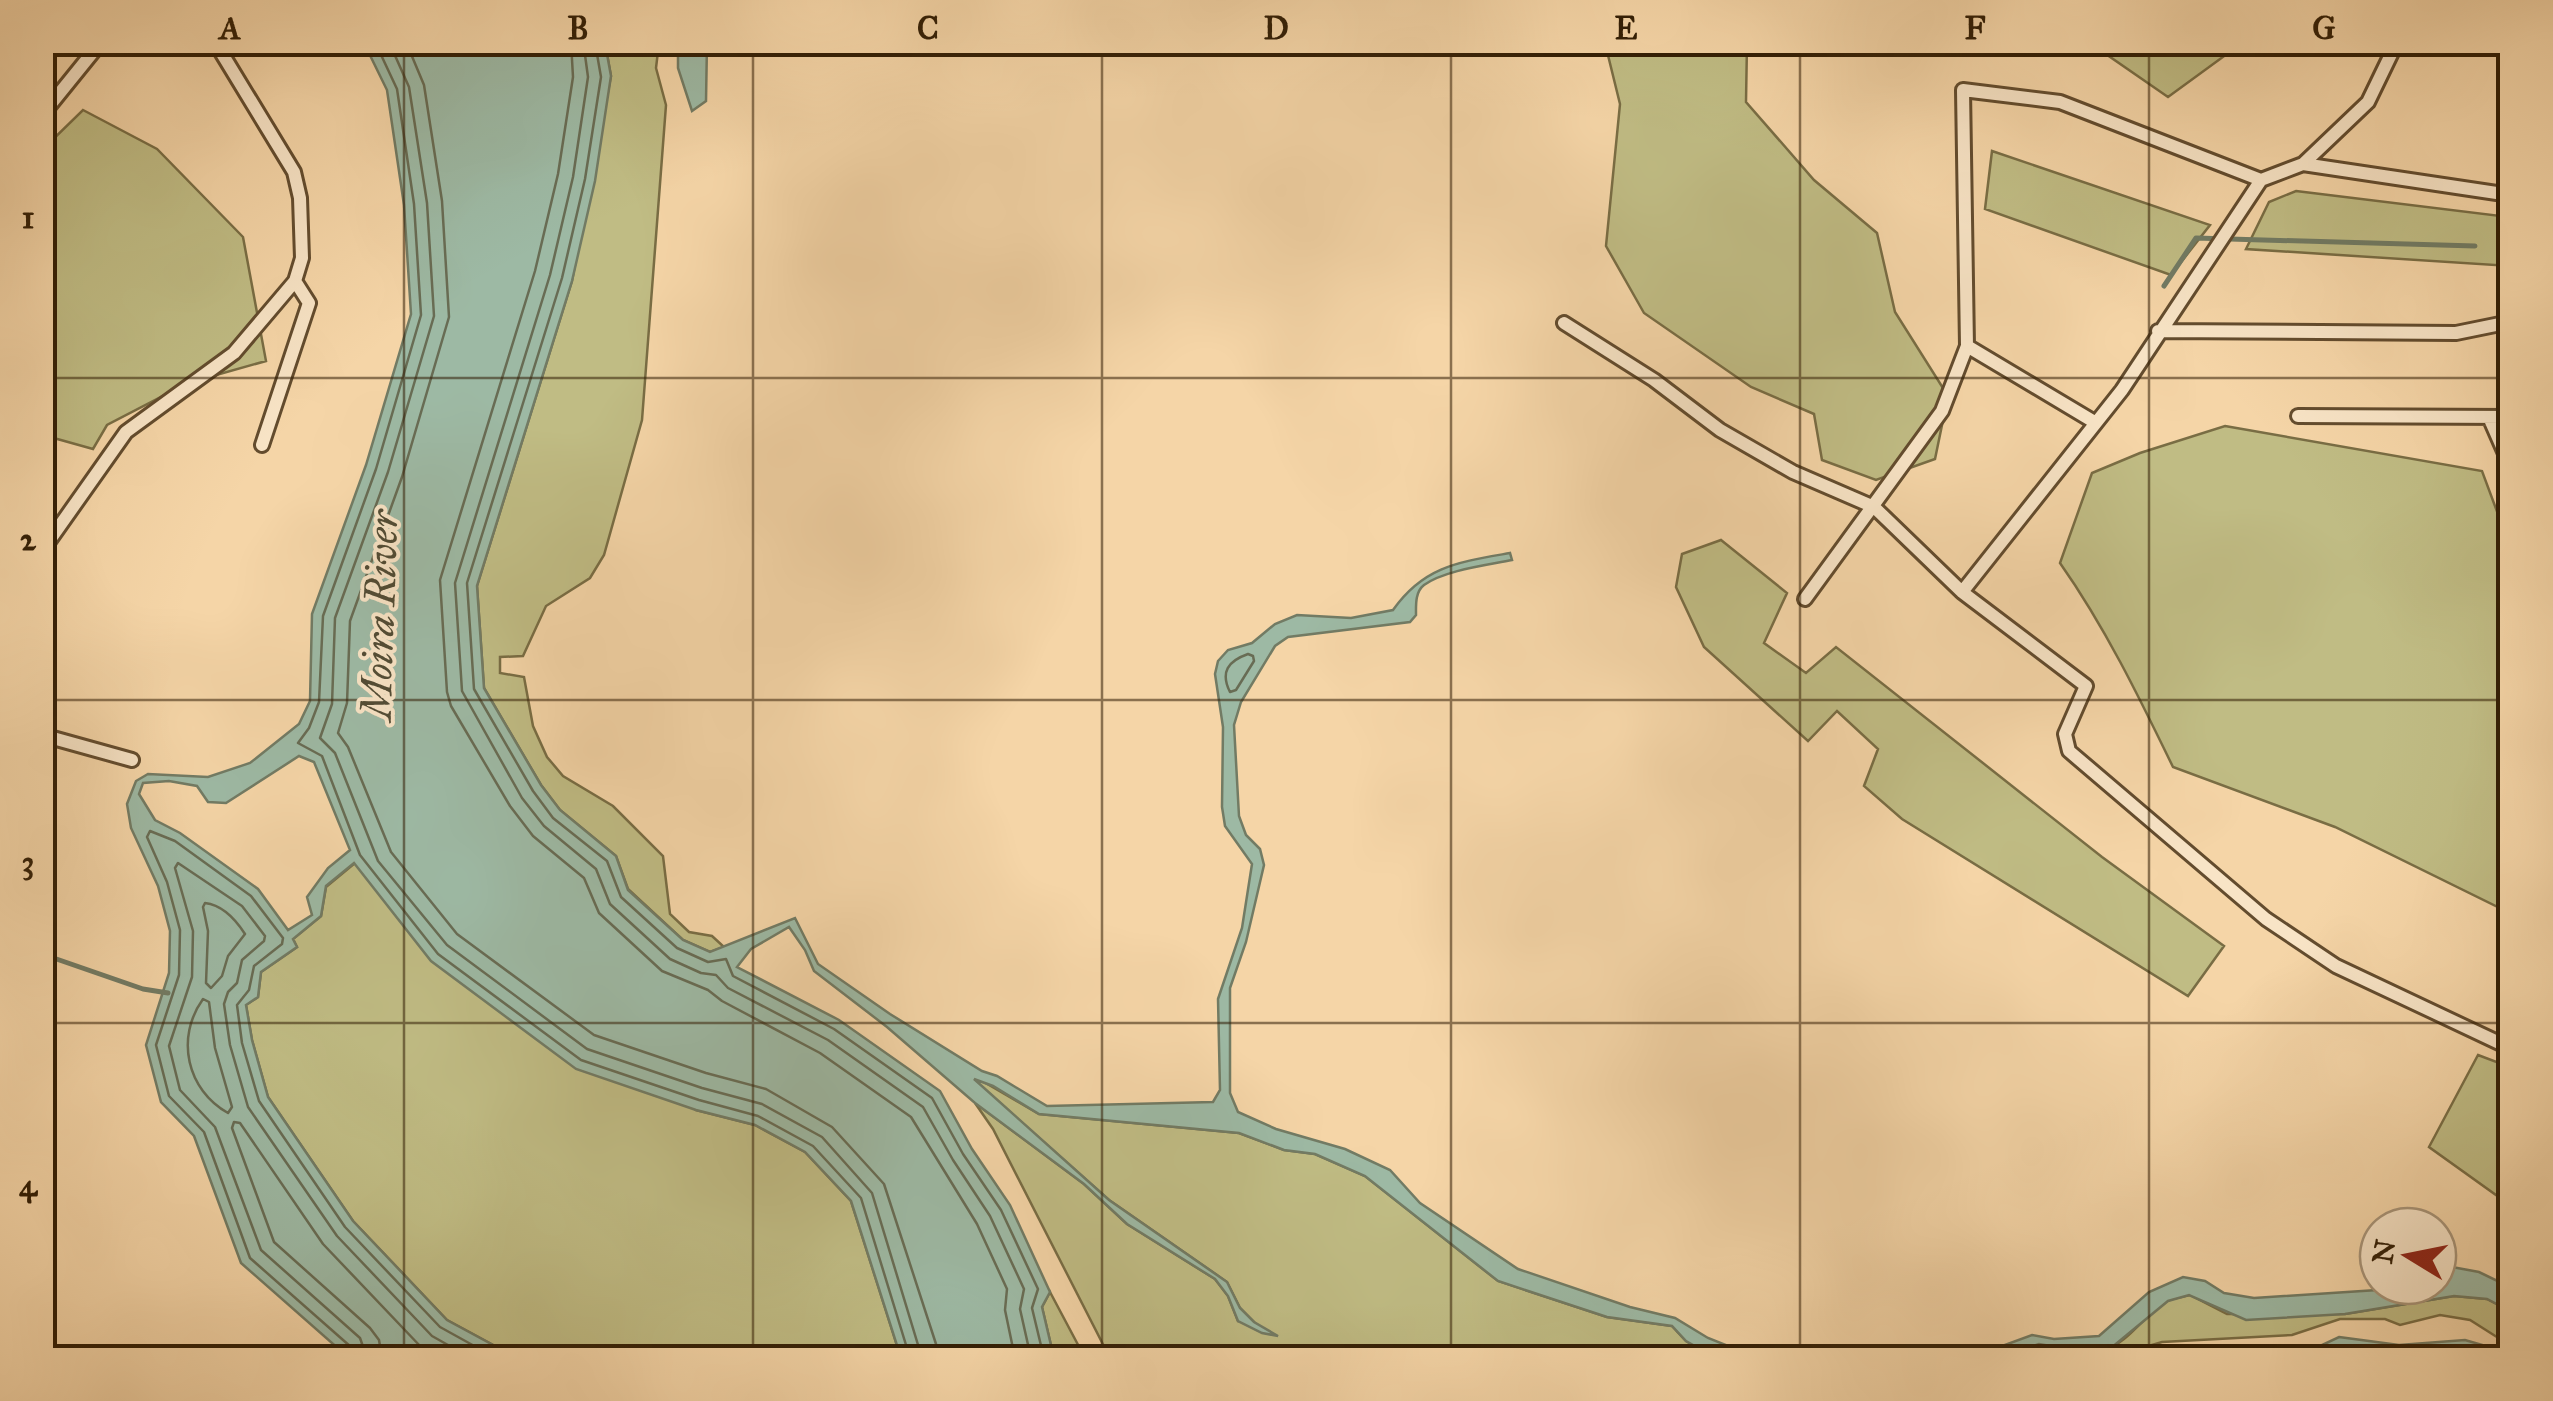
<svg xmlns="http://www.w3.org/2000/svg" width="2553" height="1401" font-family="'IM FELL Great Primer',serif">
<rect width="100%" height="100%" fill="#f5d5a7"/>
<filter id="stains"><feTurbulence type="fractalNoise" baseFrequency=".002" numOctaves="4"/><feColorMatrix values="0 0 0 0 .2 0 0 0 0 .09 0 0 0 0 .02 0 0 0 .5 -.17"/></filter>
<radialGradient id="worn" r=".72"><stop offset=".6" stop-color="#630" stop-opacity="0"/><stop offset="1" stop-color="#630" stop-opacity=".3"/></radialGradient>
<path fill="#c0bc84" stroke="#796d44" stroke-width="2.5" d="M 611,43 L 659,43 L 656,68 L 666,105 L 642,420 L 604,555 L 590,578 L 546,606 L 523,656 L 500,657 L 500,673 L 524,677 L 533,726 L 547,757 L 563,776 L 613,806 L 663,856 L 670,914 L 689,932 L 712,936 L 724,947 L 710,952 L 683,940 L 628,889 L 616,856 L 560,810 L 541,785 L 484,688 L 477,586 L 572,281 L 611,76 L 607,54 Z
M 1605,43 L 1747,43 L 1746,102 L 1814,180 L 1877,233 L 1895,312 L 1948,396 L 1935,459 L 1876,480 L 1822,460 L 1814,414 L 1751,387 L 1644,313 L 1606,246 L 1620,104 Z
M 2090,43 L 2090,42 L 2242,43 L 2168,97 Z
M 83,110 L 157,149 L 243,237 L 266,361 L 188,383 L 107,425 L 93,449 L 43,435 L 42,150 Z
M 1992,151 L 2210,225 L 2171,275 L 1985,209 Z
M 2296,191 L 2509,217 L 2510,266 L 2246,249 L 2269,202 Z
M 2225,426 L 2482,471 L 2505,533 L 2510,535 L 2510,913 L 2335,827 L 2173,767 C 2139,697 2105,627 2060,563 L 2092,473 L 2140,453 Z
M 1721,540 L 1787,593 L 1764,643 L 1806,673 L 1836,647 L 2102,857 L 2224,946 L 2188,996 L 1902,819 L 1864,786 L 1878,749 L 1837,711 L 1808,741 L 1704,647 L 1676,587 L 1682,554 Z
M 355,863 L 696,1110 L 755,1125 L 805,1152 L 851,1201 L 901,1358 L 517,1358 L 447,1320 L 353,1221 L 268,1097 L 252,1040 L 246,1005 L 258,997 L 261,972 L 297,947 L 293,939 L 321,916 L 326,887 Z
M 2478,1055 L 2510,1067 L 2510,1205 L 2429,1147 Z
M 977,1078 L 1039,1114 L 1239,1133 L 1284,1150 L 1315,1154 L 1365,1176 L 1498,1281 L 1607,1317 L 1672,1326 L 1686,1341 L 1716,1358 L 1110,1358 L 993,1129 L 975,1103 L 1084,1184 L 1127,1224 L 1215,1279 L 1228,1296 L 1238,1321 L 1254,1322 L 1240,1308 L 1227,1282 L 1109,1200 L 974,1080 Z
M 1050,1292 L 1085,1358 L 1054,1358 L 1042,1307 Z
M 2190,1295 L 2227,1314 L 2345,1314 L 2454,1296 L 2487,1299 L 2510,1311 L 2510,1337 L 2500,1339 L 2470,1320 L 2440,1315 L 2400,1325 L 2385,1319 L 2340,1319 L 2292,1335 L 2162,1342 L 2108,1358 L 2034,1356 L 2007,1358 C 2034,1332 2073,1357 2105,1349 C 2129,1343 2145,1313 2167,1301 C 2173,1298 2183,1297 2190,1295 Z"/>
<path fill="#9db9a4" stroke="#727b64" stroke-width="2.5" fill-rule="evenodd" d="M 364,43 L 611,43 L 607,54 L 611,76 L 595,181 L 572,281 L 477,586 L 484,688 L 541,785 L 560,810 L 616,856 L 628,890 L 683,940 L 710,952 L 795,918 L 818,964 L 890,1014 L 982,1071 L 997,1076 L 1047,1106 L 1213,1102 L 1220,1090 L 1218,999 L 1242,928 L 1252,864 L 1225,826 L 1222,807 L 1223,727 L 1215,674 L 1218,661 L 1228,650 L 1252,643 L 1275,624 L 1297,615 L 1351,618 L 1393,610 C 1424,566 1459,562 1510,553 L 1512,560 C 1488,565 1445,570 1424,585 C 1415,592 1416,605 1416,615 L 1410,622 L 1288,637 L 1275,646 L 1241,702 L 1234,725 L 1239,816 L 1246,835 L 1260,849 L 1264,865 L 1246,942 L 1230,988 L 1230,1093 L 1238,1112 L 1276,1129 L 1345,1149 L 1390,1170 L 1420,1203 L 1518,1269 L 1630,1307 L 1675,1318 L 1708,1338 L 1758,1358 L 1716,1358 L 1686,1341 L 1672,1326 L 1607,1317 L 1498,1281 L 1365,1176 L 1315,1154 L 1284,1150 L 1239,1133 L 1039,1114 L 993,1086 L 974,1079 L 1109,1200 L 1227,1282 L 1240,1308 L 1254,1322 L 1278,1336 L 1262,1333 L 1238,1321 L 1228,1296 L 1215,1279 L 1127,1224 L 1084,1184 L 975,1103 L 887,1027 L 814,971 L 805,950 L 789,927 L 751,949 L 737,967 L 839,1020 L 940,1091 L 972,1149 L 1010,1205 L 1050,1292 L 1042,1307 L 1054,1358 L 901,1358 L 851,1201 L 805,1152 L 755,1125 L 696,1110 L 576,1069 L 431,961 L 354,863 L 326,886 L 321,916 L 293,939 L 297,947 L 261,972 L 258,997 L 246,1005 L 252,1040 L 268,1097 L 353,1221 L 447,1320 L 517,1358 L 349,1358 L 241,1263 L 194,1136 L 161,1102 L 146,1045 L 169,973 L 170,931 L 158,886 L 131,828 L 127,804 L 136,781 L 148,774 L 208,777 L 250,763 L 299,724 L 310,701 L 312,614 L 366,465 L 411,314 L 404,205 L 387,90 ZM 299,756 L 314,762 L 350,850 L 328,868 L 307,897 L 312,915 L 288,930 L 258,889 L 180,833 L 155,820 L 139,794 L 143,783 L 169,781 L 197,786 L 208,802 L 226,803 Z
M 678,43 L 707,43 L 706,101 L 692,111 L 678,68 Z
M 2452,1267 L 2479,1272 L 2510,1287 L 2510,1311 L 2487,1299 L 2454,1296 L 2345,1314 L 2246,1320 L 2189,1295 L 2168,1301 L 2111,1348 L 2086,1352 L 2039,1344 L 2013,1353 L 2007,1358 L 1996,1358 L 2002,1346 L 2032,1335 L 2054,1339 L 2099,1336 L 2149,1292 L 2183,1277 L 2205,1281 L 2224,1293 L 2254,1298 L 2438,1286 L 2438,1272 Z
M 2339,1337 L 2399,1345 L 2465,1340 L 2510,1353 L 2510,1358 L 2187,1358 L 2301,1355 Z"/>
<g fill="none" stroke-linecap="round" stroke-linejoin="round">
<path stroke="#686c54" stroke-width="2.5" d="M 375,42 L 397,89 L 414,204 L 421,315 L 376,469 L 323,616 L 319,702 L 309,728 L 298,743 L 322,756 L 360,855 L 438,954 L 581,1060 L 699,1100 L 758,1116 L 813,1146 L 861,1198 L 910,1358
M 389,42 L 409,87 L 427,203 L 434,316 L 388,472 L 335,618 L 332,704 L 320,738 L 335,753 L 378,861 L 447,945 L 587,1049 L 702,1088 L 762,1104 L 822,1137 L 872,1193 L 922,1358
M 406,42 L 424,85 L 442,201 L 449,317 L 402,477 L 350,621 L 347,703 L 338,733 L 348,747 L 391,852 L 457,934 L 594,1035 L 706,1073 L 766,1089 L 832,1127 L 884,1184 L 936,1344 L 937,1358
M 571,42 L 573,77 L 558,174 L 535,271 L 440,580 L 447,692 L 451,706 L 510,806 L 533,836 L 584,878 L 599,913 L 662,971 L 708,990 L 722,1001 L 820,1053 L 911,1117 L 977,1224 L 1007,1289 L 1005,1310 L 1015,1358
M 587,42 L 585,55 L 588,77 L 573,177 L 550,275 L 455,583 L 462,691 L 522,798 L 544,826 L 596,869 L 610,904 L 670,959 L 701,973 L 716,975 L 728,988 L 828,1040 L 923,1107 L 953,1160 L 990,1216 L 1024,1289 L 1020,1309 L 1031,1358
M 600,42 L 597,54 L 601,77 L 585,179 L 562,278 L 467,583 L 474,689 L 533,791 L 553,818 L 607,861 L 621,897 L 677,948 L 708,962 L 726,959 L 733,976 L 834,1029 L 932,1098 L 963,1154 L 1001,1210 L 1038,1289 L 1032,1308 L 1044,1358
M 1248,654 L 1253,656 L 1254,661 L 1236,690 L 1230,692 C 1220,672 1228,661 1248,654 Z
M 205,903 C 222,905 236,920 245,934 L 228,956 L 222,976 L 211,988 L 206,983 L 208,931 L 203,907 Z
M 203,999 L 209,1002 L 215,1048 L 232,1107 L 228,1113 C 187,1090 175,1038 203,999 Z
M 355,1358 L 351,1347 L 250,1258 L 204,1132 L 169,1096 L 156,1045 L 179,975 L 180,930 L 167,882 L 147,837 L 150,831 L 175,841 L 251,896 L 283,938 L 282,944 L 254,966 L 249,990 L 237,1005 L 242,1043 L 259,1101 L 345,1227 L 440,1327 L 496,1358
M 367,1358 L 360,1338 L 261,1250 L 215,1127 L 180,1090 L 169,1046 L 192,977 L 193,931 L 175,868 L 178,863 L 242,906 L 265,936 L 264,941 L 242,960 L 237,983 L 228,992 L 224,1004 L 230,1045 L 248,1107 L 337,1236 L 432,1336 L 471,1358
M 382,1358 L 379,1340 L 370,1328 L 274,1242 L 232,1128 L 234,1122 L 240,1123 L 323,1244 L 421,1347 L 440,1358
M 2318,1358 L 2341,1348 L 2399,1355 L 2463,1350 L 2486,1358"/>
<path stroke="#727b64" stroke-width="5" d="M 2164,286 L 2196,238 L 2475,246
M 42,954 L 143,989 L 168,993"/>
<defs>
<path id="minor" d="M 42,115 L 101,42
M 2510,131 L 2510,138
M 2303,164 L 2510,195
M 1564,323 L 1654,380 L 1720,430 L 1793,472 L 1874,507 L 1962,592 L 2086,686 L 2065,734 L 2069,751 L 2266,919 L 2336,966 L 2510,1048
M 2158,331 L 2456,333 L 2510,322
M 2298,416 L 2510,417
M 2489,417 L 2510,465
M 2096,423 L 1967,346 L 1963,90 L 2060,102 L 2261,180
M 262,445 L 309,303 L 295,281
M 42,551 L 126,432 L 234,353 L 295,281 L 302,258 L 300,198 L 294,172 L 215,42
M 1962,592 L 2122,390 L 2261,180 L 2303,164 L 2368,102 L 2397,42
M 1805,599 L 1942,411 L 1967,346
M 42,735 L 132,760"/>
</defs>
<use href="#minor" stroke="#634c2e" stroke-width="18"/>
<use href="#minor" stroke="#f8e4c6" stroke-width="12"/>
</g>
<path fill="none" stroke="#321e05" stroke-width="2.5" stroke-opacity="0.55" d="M 404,42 L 404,1358M 753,42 L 753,1358M 1102,42 L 1102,1358M 1451,42 L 1451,1358M 1800,42 L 1800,1358M 2149,42 L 2149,1358M 42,378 L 2510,378M 42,700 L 2510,700M 42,1023 L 2510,1023"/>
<g text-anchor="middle" stroke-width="8" stroke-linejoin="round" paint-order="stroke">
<g font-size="42" font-style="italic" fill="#524c35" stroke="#f8e4c6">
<text transform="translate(379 615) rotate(-88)" y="15">Moira River</text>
</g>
</g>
<rect width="2553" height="1401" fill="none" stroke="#f5d5a7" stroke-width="110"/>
<g transform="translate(2408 1256) rotate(280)"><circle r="48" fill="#f8e4c6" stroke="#a99579" stroke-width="2.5"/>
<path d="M0-8L18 38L0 25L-18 38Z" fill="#8f2418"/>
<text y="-15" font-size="28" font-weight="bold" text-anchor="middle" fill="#321e05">N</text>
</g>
<rect x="55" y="55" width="2443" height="1291" fill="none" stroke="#321e05" stroke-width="4"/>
<g font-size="32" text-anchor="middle" font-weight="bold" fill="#321e05">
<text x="230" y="39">A</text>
<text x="578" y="39">B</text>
<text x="928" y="39">C</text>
<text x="1276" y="39">D</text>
<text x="1626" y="39">E</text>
<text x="1975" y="39">F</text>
<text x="2324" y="39">G</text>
<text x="28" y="228">1</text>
<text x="28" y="550">2</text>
<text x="28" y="873">3</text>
<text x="28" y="1196">4</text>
</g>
<rect width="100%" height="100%" filter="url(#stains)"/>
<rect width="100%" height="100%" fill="url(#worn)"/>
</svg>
